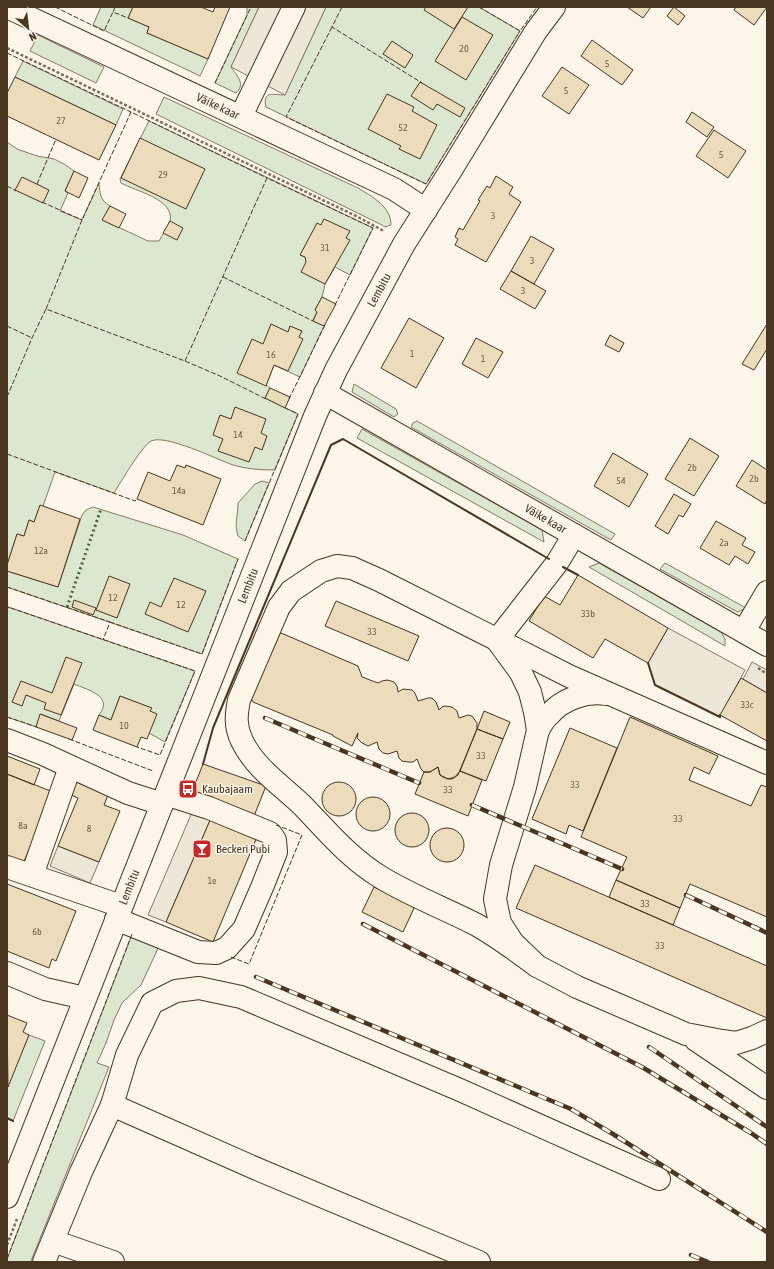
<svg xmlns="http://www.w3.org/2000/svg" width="774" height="1269" font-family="'Asap Condensed',sans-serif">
<rect width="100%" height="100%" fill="#fbf6e9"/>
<path fill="#dce7d0" stroke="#887966" d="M 101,7 L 133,7 L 128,18 L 149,27 L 147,33 L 208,59 L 200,76 L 93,25 Z
M 247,7 L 259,7 L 231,67 C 237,76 246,84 236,93 L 215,83 L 247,15 Z
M 326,7 L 479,7 L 520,31 L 426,184 L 266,107 C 262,90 274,95 285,95 Z
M 38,35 L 104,67 L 96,83 L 30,51 Z
M 23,61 L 123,109 L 116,125 L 15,77 Z
M 164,97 L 358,188 C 371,196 391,206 391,225 L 385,227 L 382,225 L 156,114 Z
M 149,121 L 373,228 L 350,275 L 335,267 L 325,284 L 322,297 L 315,310 L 317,312 L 313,320 L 324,326 L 300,377 L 274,365 L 266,385 L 270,388 L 265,398 L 298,414 L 275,470 C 260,470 247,469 233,465 C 216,459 166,434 151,441 C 142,446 120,483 114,493 L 55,472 L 43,506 L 40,506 L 34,522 L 29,520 L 24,536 L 17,534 L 7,565 L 7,142 L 17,149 L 37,156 L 54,159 L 64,164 L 74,171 L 65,191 L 68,193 L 60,211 L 82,220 L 99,183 C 100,194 100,200 110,206 L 103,220 L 148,241 L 159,241 C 162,235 168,228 170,221 C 175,199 135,191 121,183 L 120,179 Z
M 354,384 L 396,409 L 398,414 L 394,417 L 352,392 Z
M 417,421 L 615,534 L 611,540 L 411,427 L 413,423 Z
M 362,429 L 542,530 L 544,542 L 357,438 Z
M 262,481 L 269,483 L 245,541 L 238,536 C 234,524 238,516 238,503 L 255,484 Z
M 93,507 L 183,535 L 238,559 L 202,654 L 7,587 L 7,571 L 58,587 L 82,515 L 86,510 Z
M 599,563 L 721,632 L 725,639 L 725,646 L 589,567 Z
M 665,563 L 746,608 L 738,612 L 734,610 L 660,569 Z
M 8,607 L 195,671 L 165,742 L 149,733 L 150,711 L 151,708 L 120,696 L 111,720 L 99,715 C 114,696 88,690 74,684 L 59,721 L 41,714 L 36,727 L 7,717 L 7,611 Z
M 133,932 L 160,944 L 141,985 L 122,1003 L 114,1020 L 106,1043 L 97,1063 L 109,1067 L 31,1261 L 30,1262 L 7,1262 L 7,1259 Z
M 29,1035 L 45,1041 L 13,1121 L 7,1118 L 7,1086 Z"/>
<path fill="#ede7d9" stroke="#887966" d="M 259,7 L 326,7 L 285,95 L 231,67 Z
M 668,628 L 745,670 L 720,717 L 655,685 L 648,663 Z
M 752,662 L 767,670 L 767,693 L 743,679 Z
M 193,810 L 211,818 L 166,922 L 148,915 Z
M 58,846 L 99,862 L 90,883 L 50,866 Z"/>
<path fill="#ecdcbc" stroke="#4a3520" d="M 133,7 L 201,7 L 213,12 L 215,7 L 230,7 L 208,59 L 147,33 L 149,27 L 128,18 Z
M 426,7 L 468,7 L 454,29 L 424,10 Z
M 627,7 L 651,7 L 643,18 Z
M 674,7 L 685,16 L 678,25 L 667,16 Z
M 736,7 L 767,7 L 754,25 L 734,10 Z
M 462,17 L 493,35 L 466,80 L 435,61 Z
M 592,40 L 633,70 L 622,85 L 581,56 Z
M 392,41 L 413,55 L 405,68 L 383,54 Z
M 562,67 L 589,85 L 569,114 L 542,96 Z
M 15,77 L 116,125 L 99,160 L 7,116 L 7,93 Z
M 420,82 L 465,108 L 460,117 L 437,104 L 433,110 L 411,96 Z
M 387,94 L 414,107 L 412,111 L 437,125 L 420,159 L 399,149 L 401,146 L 368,129 Z
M 692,112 L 714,127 L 707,137 L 686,122 Z
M 714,130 L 746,151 L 728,178 L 696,156 Z
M 140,138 L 205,169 L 186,209 L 121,178 Z
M 74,171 L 88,178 L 79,198 L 65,191 Z
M 496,176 L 513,187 L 509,194 L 521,202 L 486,262 L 455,245 L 458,239 L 455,237 L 459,228 L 463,230 L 480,201 L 478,200 L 487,186 L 490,188 Z
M 22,177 L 49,190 L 43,203 L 15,190 Z
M 110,206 L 126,214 L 119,228 L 102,220 Z
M 324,219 L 350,231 L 346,238 L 350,240 L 325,284 L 301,272 L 306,262 L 305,257 L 300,255 L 317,223 L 321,225 Z
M 170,221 L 183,228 L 177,240 L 163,233 Z
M 531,236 L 554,249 L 534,284 L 511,271 Z
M 511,271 L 546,291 L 535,309 L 500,289 Z
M 322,297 L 336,304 L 324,326 L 313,321 L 317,312 L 315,310 Z
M 409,318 L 444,338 L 416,388 L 381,368 Z
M 271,324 L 288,332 L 290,326 L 302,331 L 299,337 L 303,339 L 288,371 L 274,365 L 266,386 L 237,373 L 252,339 L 263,344 Z
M 767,324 L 767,349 L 754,370 L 742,364 Z
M 610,335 L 624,343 L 619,352 L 605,345 Z
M 476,338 L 503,352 L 488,378 L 462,364 Z
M 270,388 L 290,397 L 285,408 L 265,398 Z
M 235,407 L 266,419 L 261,433 L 267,436 L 262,450 L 255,447 L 249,462 L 218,451 L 223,439 L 213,435 L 220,415 L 231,419 Z
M 690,438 L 719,456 L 694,496 L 665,479 Z
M 613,453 L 648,474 L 629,507 L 594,486 Z
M 752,460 L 767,470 L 767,500 L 765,504 L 736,486 Z
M 177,465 L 185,468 L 186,465 L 221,479 L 203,525 L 137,499 L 148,472 L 170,481 Z
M 674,494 L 691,504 L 683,517 L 679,515 L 668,534 L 655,526 Z
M 40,505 L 80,519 L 58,587 L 7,571 L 7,565 L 17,534 L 24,536 L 29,520 L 34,522 Z
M 716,521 L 746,538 L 742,545 L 755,552 L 748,564 L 735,556 L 729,565 L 700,548 Z
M 578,575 L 668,628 L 648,663 L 605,639 L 593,658 L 529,621 L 544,596 L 560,605 Z
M 109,576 L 130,584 L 117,618 L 96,610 Z
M 174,578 L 206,591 L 188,632 L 145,614 L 150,602 L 161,607 Z
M 74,600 L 96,608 L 93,615 L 72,607 Z
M 336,601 L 419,636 L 408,661 L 325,626 Z
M 281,633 L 358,666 L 362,677 L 378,683 L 382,681 L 387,680 L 391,681 L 394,682 L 397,686 L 398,692 L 403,689 L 412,690 L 415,693 L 418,701 L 428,698 L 432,698 L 436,702 L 439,710 L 442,707 L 445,706 L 452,707 L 457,711 L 459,718 L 468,715 L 472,716 L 477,723 L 477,729 L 458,775 L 452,779 L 448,779 L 443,777 L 440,775 L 438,767 L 430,772 L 424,772 L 421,769 L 417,759 L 413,762 L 408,762 L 402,761 L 399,758 L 397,751 L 388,754 L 383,753 L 379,749 L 377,742 L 368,746 L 362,743 L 357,738 L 358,733 L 352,746 L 333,736 L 333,735 L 253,702 L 249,695 L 273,637 Z
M 66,657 L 82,663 L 61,715 L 44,709 L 46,703 L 26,695 L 22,706 L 12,702 L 21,681 L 52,693 Z
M 741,678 L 767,693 L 767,741 L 720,715 Z
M 120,696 L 152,708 L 150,711 L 157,714 L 147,739 L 141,737 L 137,747 L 93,730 L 99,715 L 111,720 Z
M 484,711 L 510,722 L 503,739 L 477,729 Z
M 40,714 L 77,728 L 72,740 L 36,727 Z
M 630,717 L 718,756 L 709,774 L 694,767 L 689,780 L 751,806 L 761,785 L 767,787 L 767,917 L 690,884 L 680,908 L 616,880 L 627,857 L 581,837 Z
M 570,728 L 617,748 L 583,831 L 569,825 L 566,834 L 532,819 Z
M 477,729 L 503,739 L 486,781 L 460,771 Z
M 7,756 L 40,769 L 34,785 L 7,774 Z
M 203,764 L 266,786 L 254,816 L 192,792 Z
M 438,767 L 440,775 L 448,779 L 455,777 L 460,771 L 482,780 L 468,816 L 415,794 L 424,772 L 430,772 Z
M 7,774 L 53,792 L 23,864 L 7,858 Z
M 74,781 L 108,795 L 104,805 L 120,811 L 99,862 L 58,846 L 78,798 L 69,794 Z
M322 799a17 17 0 1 1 34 0a17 17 0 1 1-34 0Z
M356 814a17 17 0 1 1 34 0a17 17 0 1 1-34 0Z
M395 830a17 17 0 1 1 34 0a17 17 0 1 1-34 0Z
M 211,818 L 257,837 L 213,942 L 166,922 Z
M430 845a17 17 0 1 1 34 0a17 17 0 1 1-34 0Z
M 535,865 L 767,966 L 767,1018 L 516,908 Z
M 616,880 L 680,908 L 673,925 L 609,897 Z
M 7,884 L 76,911 L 56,961 L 52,959 L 49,968 L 7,951 Z
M 374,887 L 415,906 L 403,932 L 362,912 Z
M 7,1015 L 27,1023 L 23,1032 L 29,1035 L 8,1087 Z"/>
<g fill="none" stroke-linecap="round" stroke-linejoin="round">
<defs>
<g id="minor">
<path id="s1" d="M 7,7 L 394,189 L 426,210"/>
<path d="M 241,116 L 294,7"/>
<path id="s2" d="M 325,393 L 767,645"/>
<path d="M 574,535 L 557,563 L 497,640 L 521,673 L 530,692 L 535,712 L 538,730 L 525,787 L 501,865 L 495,899 L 500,923 L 513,943 L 537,966 L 577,987 L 686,1034 L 722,1041 L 736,1043 L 752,1038 L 767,1031"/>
<path d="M 744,631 L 767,592"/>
<path d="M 538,730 C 541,725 544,719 549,715 C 562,699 586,691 606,694"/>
<path d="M 7,740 L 43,754 L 128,793 L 162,804"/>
<path d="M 7,867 L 121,906"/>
<path d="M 32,875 L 70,767"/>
<path d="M 116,919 L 198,952 L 216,953 L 227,948 L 244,929 L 263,885 L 276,852 L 275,840 L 270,833 L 209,808 L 166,794"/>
<path d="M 537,966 C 517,951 498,937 477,925 C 446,909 412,896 382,878 C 350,859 327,831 302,805 C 281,785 255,768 242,741 C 235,727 236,715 239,700 L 279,607 L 291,591 L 321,571 L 337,566 L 352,568 L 379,580 L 569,676 L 767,763"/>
<path d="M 7,973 L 45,989 L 85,998"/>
<path d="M 696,1040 L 767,1088"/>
<path d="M 112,1105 L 127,1055 L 152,1003 L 176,991 L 199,988 L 241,997 L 460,1090 L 659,1179"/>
<path id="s3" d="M 7,1197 L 315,416 L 336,370 L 404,244 L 451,170 L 536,31 L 554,7"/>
<path d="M 53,1241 L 113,1262"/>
<path d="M 44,1262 L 81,1172 L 112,1105 L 257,1169 L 479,1262"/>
</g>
</defs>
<use href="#minor" stroke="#4a3520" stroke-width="24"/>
<path stroke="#7f6f5c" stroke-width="2.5" stroke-dasharray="3 2" stroke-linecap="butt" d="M 7,48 L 356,216 L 382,230 L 382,232
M 758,668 L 767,674
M 7,1245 L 17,1219"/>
<use href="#minor" stroke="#fbf6e9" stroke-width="22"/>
<defs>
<path id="rail" d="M 265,718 L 419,783
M 472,805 L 622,869
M 686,895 L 767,933
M 363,924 L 642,1067 L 751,1133 L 767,1144
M 256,977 L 571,1109 L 613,1134 L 767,1232
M 649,1047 L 767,1127
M 691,1255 L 708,1262"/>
</defs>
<use href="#rail" stroke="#4a3520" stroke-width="4.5"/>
<use href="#rail" stroke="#fbf6e9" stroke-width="3" stroke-dasharray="9" stroke-linecap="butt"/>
<path stroke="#436837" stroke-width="3" stroke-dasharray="2 3" stroke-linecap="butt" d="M 67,607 L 101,509"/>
<path stroke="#4a3520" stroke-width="1" stroke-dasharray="5 2" stroke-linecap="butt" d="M 55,7 L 104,31 L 113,12
M 115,7 L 113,12 L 128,18
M 342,7 L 332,27 L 422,83
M 479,7 L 520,31 L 537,7
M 332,27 L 286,117 L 426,184 L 520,31
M 7,53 L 131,112
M 215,83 L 251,7
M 37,184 L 56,139
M 7,186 L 16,191
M 42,202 L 82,220
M 223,277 L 313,321
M 46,309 L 82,220 L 131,112 L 267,178
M 7,326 L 32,338
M 185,361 L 267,178 L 373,228 L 335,305
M 7,397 L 32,338 L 46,309 L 185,361 L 220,376 L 266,399
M 289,399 L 325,325
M 7,454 L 135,501 L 137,499
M 245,541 L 298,414 L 283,407
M 7,587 L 110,622 L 103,640
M 7,611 L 8,607 L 195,671 L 160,755 L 137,747
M 110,622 L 202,654 L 238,559
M 7,717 L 37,727
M 69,739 L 153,771
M 231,957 L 249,964 L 302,835 L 276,825
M 7,1259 L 132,934"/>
<path stroke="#4a3520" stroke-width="2" d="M 563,567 L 578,575
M 648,663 L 655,685 L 720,717 L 720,715
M 203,764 L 213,728 L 331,445 L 343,439 L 549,559
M 7,1118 L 13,1121"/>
</g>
<defs>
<symbol id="bus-square" viewBox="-11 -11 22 22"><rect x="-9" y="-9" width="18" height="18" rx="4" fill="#c62828" stroke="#fbf6e9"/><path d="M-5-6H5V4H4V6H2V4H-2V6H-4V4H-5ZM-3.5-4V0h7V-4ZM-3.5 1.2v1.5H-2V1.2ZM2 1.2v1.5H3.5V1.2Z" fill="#fff"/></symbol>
<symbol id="bar-square" viewBox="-11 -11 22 22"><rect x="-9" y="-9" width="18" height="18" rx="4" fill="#c62828" stroke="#fbf6e9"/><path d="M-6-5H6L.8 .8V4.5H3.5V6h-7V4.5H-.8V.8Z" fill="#fff"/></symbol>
</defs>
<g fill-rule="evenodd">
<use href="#bus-square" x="177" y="778" width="22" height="22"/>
<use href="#bar-square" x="191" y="838" width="22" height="22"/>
</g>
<g text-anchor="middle" stroke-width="3" stroke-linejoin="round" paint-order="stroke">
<g font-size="10" fill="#725f47">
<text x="464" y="52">20</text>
<text x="607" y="67">5</text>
<text x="566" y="94">5</text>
<text x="61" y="124">27</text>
<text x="403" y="131">52</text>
<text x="721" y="158">5</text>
<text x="163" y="178">29</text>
<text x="493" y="219">3</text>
<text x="325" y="251">31</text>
<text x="532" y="264">3</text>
<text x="523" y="294">3</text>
<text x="412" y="357">1</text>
<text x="271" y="358">16</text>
<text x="483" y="362">1</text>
<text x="238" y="438">14</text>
<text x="692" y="471">2b</text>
<text x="754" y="482">2b</text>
<text x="621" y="484">54</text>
<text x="179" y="494">14a</text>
<text x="724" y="546">2a</text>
<text x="41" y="554">12a</text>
<text x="113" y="601">12</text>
<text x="181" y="608">12</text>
<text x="588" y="617">33b</text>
<text x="372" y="635">33</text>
<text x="747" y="708">33c</text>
<text x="124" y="729">10</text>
<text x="481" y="759">33</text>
<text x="575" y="788">33</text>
<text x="448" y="793">33</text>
<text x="678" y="822">33</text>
<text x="23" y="829">8a</text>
<text x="89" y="832">8</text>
<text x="212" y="884">1e</text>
<text x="645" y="907">33</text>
<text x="37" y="935">6b</text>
<text x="660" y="949">33</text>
</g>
<g font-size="12" fill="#4a3520" stroke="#fbf6e9">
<text dy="4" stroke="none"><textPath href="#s1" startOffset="233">Väike kaar</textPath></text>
<text dy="4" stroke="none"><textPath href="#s3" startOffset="981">Lembitu</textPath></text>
<text dy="4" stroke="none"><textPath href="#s2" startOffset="254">Väike kaar</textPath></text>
<text dy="4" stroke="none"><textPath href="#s3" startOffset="657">Lembitu</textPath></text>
<text dy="4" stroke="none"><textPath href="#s3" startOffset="333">Lembitu</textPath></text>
</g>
<g font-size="12" fill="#4a3520" stroke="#fbf6e9" text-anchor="start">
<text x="202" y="793">Kaubajaam</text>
<text x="216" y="853">Beckeri Pubi</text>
</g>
</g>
<rect width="774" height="1269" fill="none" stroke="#4a3520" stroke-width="16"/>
<g transform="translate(28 28) rotate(152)" stroke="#fbf6e9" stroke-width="3" paint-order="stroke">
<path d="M0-3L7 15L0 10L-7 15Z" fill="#4a3520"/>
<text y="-6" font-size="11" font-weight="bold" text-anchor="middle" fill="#4a3520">N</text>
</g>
</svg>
